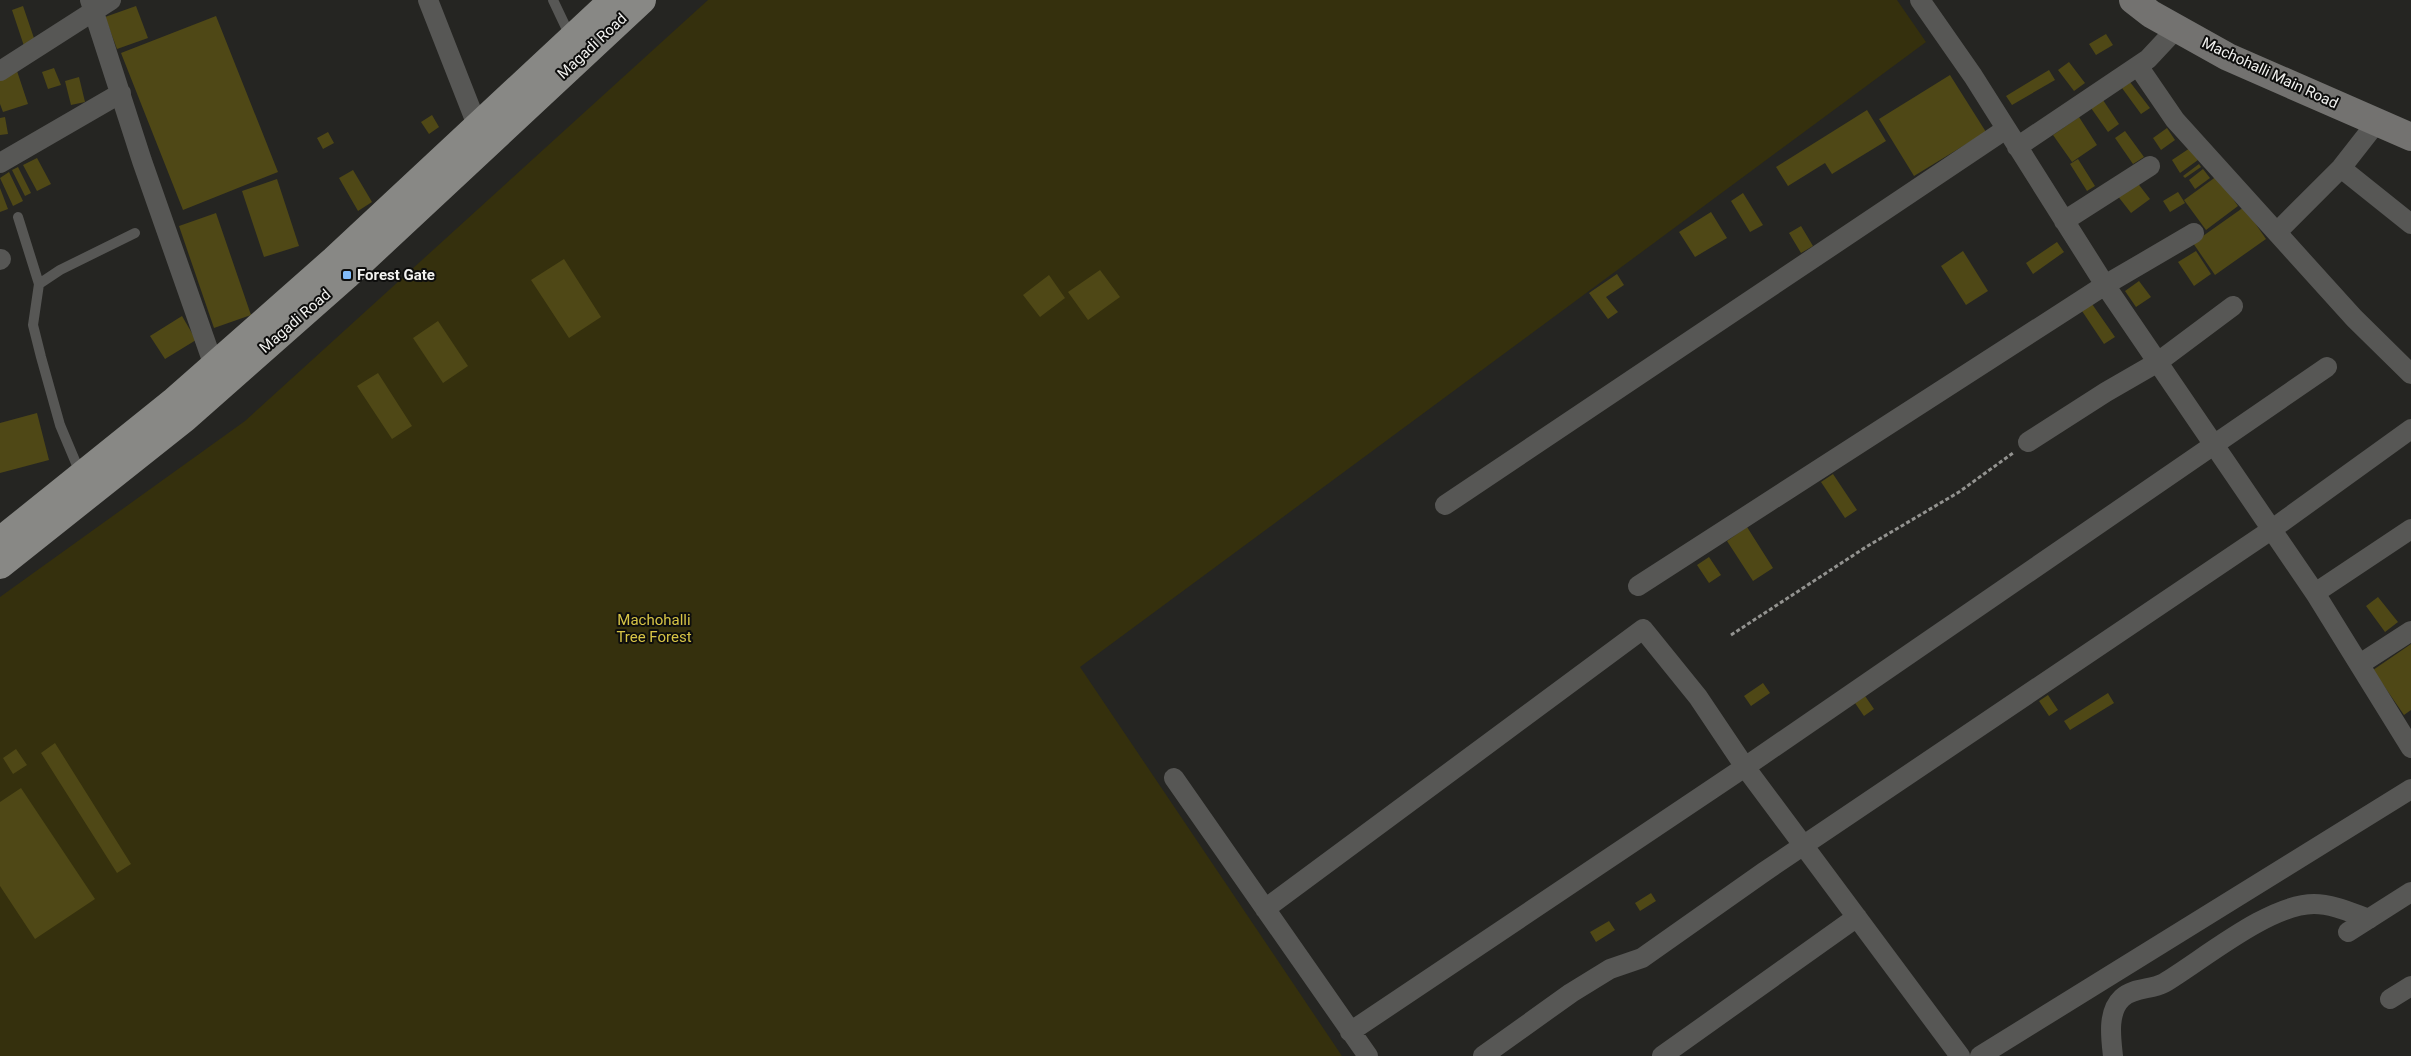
<svg xmlns="http://www.w3.org/2000/svg" width="2411" height="1056" font-family="Roboto,sans-serif">
<rect width="100%" height="100%" fill="#252522"/>
<path fill="#35300d" d="M 708,0 L 1897,0 L 1926,42 L 1080,667 L 1342,1056 L 0,1056 L 0,597 L 245,421 Z"/>
<path fill="#4f4816" d="M 23,6 L 36,44 L 25,49 L 12,10 Z
M 136,6 L 148,38 L 117,49 L 105,17 Z
M 216,16 L 278,172 L 183,210 L 121,53 Z
M 2106,34 L 2113,45 L 2096,55 L 2089,44 Z
M 2069,62 L 2085,83 L 2074,91 L 2058,70 Z
M 16,68 L 28,104 L 3,112 L 0,104 L 0,74 Z
M 54,68 L 61,85 L 48,89 L 42,72 Z
M 2049,70 L 2055,80 L 2012,105 L 2006,96 Z
M 1950,75 L 1986,132 L 1914,176 L 1879,119 Z
M 79,77 L 85,102 L 71,105 L 65,81 Z
M 2130,82 L 2150,108 L 2141,114 L 2122,88 Z
M 2103,100 L 2119,124 L 2108,132 L 2091,108 Z
M 1867,110 L 1886,141 L 1832,174 L 1825,163 L 1788,186 L 1776,167 Z
M 432,115 L 439,127 L 429,134 L 421,122 Z
M 5,117 L 8,134 L 0,135 L 0,118 Z
M 2079,117 L 2097,145 L 2072,162 L 2053,135 Z
M 2167,128 L 2175,140 L 2161,150 L 2153,138 Z
M 2125,131 L 2144,157 L 2133,164 L 2115,138 Z
M 328,132 L 334,143 L 323,149 L 317,138 Z
M 2190,148 L 2198,160 L 2180,173 L 2172,160 Z
M 37,158 L 51,184 L 37,191 L 23,165 Z
M 2078,159 L 2095,186 L 2087,191 L 2070,164 Z
M 2199,164 L 2201,167 L 2185,178 L 2183,176 Z
M 18,167 L 31,193 L 25,196 L 12,170 Z
M 2203,169 L 2210,178 L 2195,189 L 2189,180 Z
M 353,170 L 372,202 L 358,211 L 339,178 Z
M 9,172 L 23,201 L 13,206 L 0,178 Z
M 2217,176 L 2238,206 L 2206,230 L 2184,200 Z
M 277,179 L 299,246 L 264,257 L 242,191 Z
M 2136,181 L 2150,199 L 2131,213 L 2117,195 Z
M 0,188 L 8,209 L 0,212 Z
M 2178,192 L 2185,203 L 2170,212 L 2163,201 Z
M 1743,193 L 1763,225 L 1750,232 L 1731,201 Z
M 2244,207 L 2266,239 L 2215,275 L 2193,243 Z
M 1711,212 L 1727,238 L 1695,257 L 1679,232 Z
M 216,213 L 251,315 L 214,328 L 179,226 Z
M 1801,226 L 1813,246 L 1801,253 L 1789,233 Z
M 2057,242 L 2064,252 L 2033,274 L 2026,263 Z
M 1963,251 L 1988,291 L 1966,305 L 1941,266 Z
M 2196,251 L 2211,274 L 2194,286 L 2178,262 Z
M 564,259 L 601,317 L 569,338 L 531,280 Z
M 1100,270 L 1120,297 L 1088,320 L 1068,292 Z
M 1617,274 L 1624,285 L 1606,297 L 1618,312 L 1608,319 L 1589,293 Z
M 1049,275 L 1065,298 L 1040,317 L 1023,295 Z
M 2139,281 L 2151,297 L 2136,307 L 2125,291 Z
M 2092,304 L 2115,337 L 2104,344 L 2082,311 Z
M 182,316 L 196,340 L 165,359 L 150,336 Z
M 438,321 L 468,366 L 443,383 L 413,338 Z
M 378,373 L 412,426 L 392,439 L 357,386 Z
M 37,413 L 49,460 L 0,473 L 0,423 Z
M 1833,474 L 1857,510 L 1845,518 L 1821,482 Z
M 1747,527 L 1773,568 L 1753,581 L 1727,541 Z
M 1709,557 L 1721,575 L 1709,583 L 1697,565 Z
M 2378,597 L 2398,622 L 2385,632 L 2366,606 Z
M 2411,644 L 2411,710 L 2404,715 L 2373,670 Z
M 1763,683 L 1770,693 L 1751,706 L 1744,696 Z
M 2108,693 L 2114,703 L 2070,730 L 2064,721 Z
M 2048,695 L 2058,710 L 2049,716 L 2039,701 Z
M 1865,696 L 1874,709 L 1864,716 L 1855,703 Z
M 55,743 L 131,864 L 117,873 L 41,753 Z
M 16,749 L 27,765 L 13,774 L 3,758 Z
M 21,788 L 95,899 L 35,939 L 0,886 L 0,802 Z
M 1651,893 L 1656,901 L 1640,911 L 1635,903 Z
M 1609,921 L 1615,930 L 1596,942 L 1590,932 Z"/>
<g fill="none" stroke-linecap="round" stroke-linejoin="round">
<path stroke="#939390" stroke-width="3" stroke-dasharray="4 2.5" stroke-linecap="butt" d="M 1731,635 L 1866,547 L 1959,492 L 2013,453"/>
<path stroke="#575755" stroke-width="10" d="M 553,0 L 571,38
M 18,217 L 39,284 L 33,325 L 41,357 L 60,425 L 81,475
M 39,284 L 60,270 L 135,233"/>
<path stroke="#575755" stroke-width="20" d="M 90,0 L 142,161 L 214,366
M 428,0 L 477,125
M 1920,0 L 1973,76 L 2105,285 L 2315,593 L 2411,748
M 2138,66 L 2175,120 L 2354,318 L 2411,374
M 0,71 L 111,0
M 2017,147 L 2148,59 L 2177,28
M 0,163 L 121,93
M 2341,168 L 2411,224
M 2064,221 L 2150,166
M 2277,232 L 2341,168 L 2377,122
M 0,260 L 1,259
M 2028,442 L 2106,392 L 2158,362 L 2233,306
M 1445,505 L 2006,129
M 1638,586 L 2105,285 L 2194,233
M 2315,593 L 2411,529
M 2360,664 L 2411,631
M 1174,778 L 1368,1056
M 1265,909 L 1643,629 L 1698,697 L 1745,767 L 1960,1056
M 2348,932 L 2411,892
M 2390,999 L 2411,986
M 1350,1032 L 1745,767 L 2327,367
M 1483,1056 L 1571,993 L 1610,969 L 1642,958 L 1764,872 L 2271,530 L 2411,429
M 1662,1056 L 1857,917
M 1980,1056 L 2411,789
M 2113,1056 C 2111,1038 2107,1012 2122,998 C 2134,987 2151,990 2164,983 C 2204,959 2269,904 2314,904 C 2333,904 2352,913 2369,919"/>
<path stroke="#737270" stroke-width="28" d="M 2133,0 L 2151,14 L 2228,57 L 2411,137"/>
<path stroke="#888885" stroke-width="28" d="M 0,541 L 173,402 L 334,260 L 613,0
M 0,565 L 185,418 L 347,275 L 642,0"/>
</g>
<rect fill="#82bcfa" stroke="#0e0e0d" stroke-width="2" x="342" y="270" width="10" height="10" rx="2.5"/>
<g text-anchor="middle" stroke-width="4" stroke-linejoin="round" paint-order="stroke">
<g font-size="15" fill="#f3f3f1" stroke="#0e0e0d">
<text transform="translate(592 46) rotate(-43)" y="5">Magadi Road</text>
<text transform="translate(2270 73) rotate(25)" y="5">Machohalli Main Road</text>
<text transform="translate(295 321) rotate(-41)" y="5">Magadi Road</text>
</g>
<g font-size="15" font-weight="bold" fill="#f3f3f1" stroke="#0e0e0d" text-anchor="start">
<text x="357" y="280">Forest Gate</text>
</g>
<g font-size="15" fill="#d7c446" stroke="#0e0e0d">
<text x="654" y="625">Machohalli<tspan x="654" dy="17">Tree Forest</tspan></text>
</g>
</g>
</svg>
